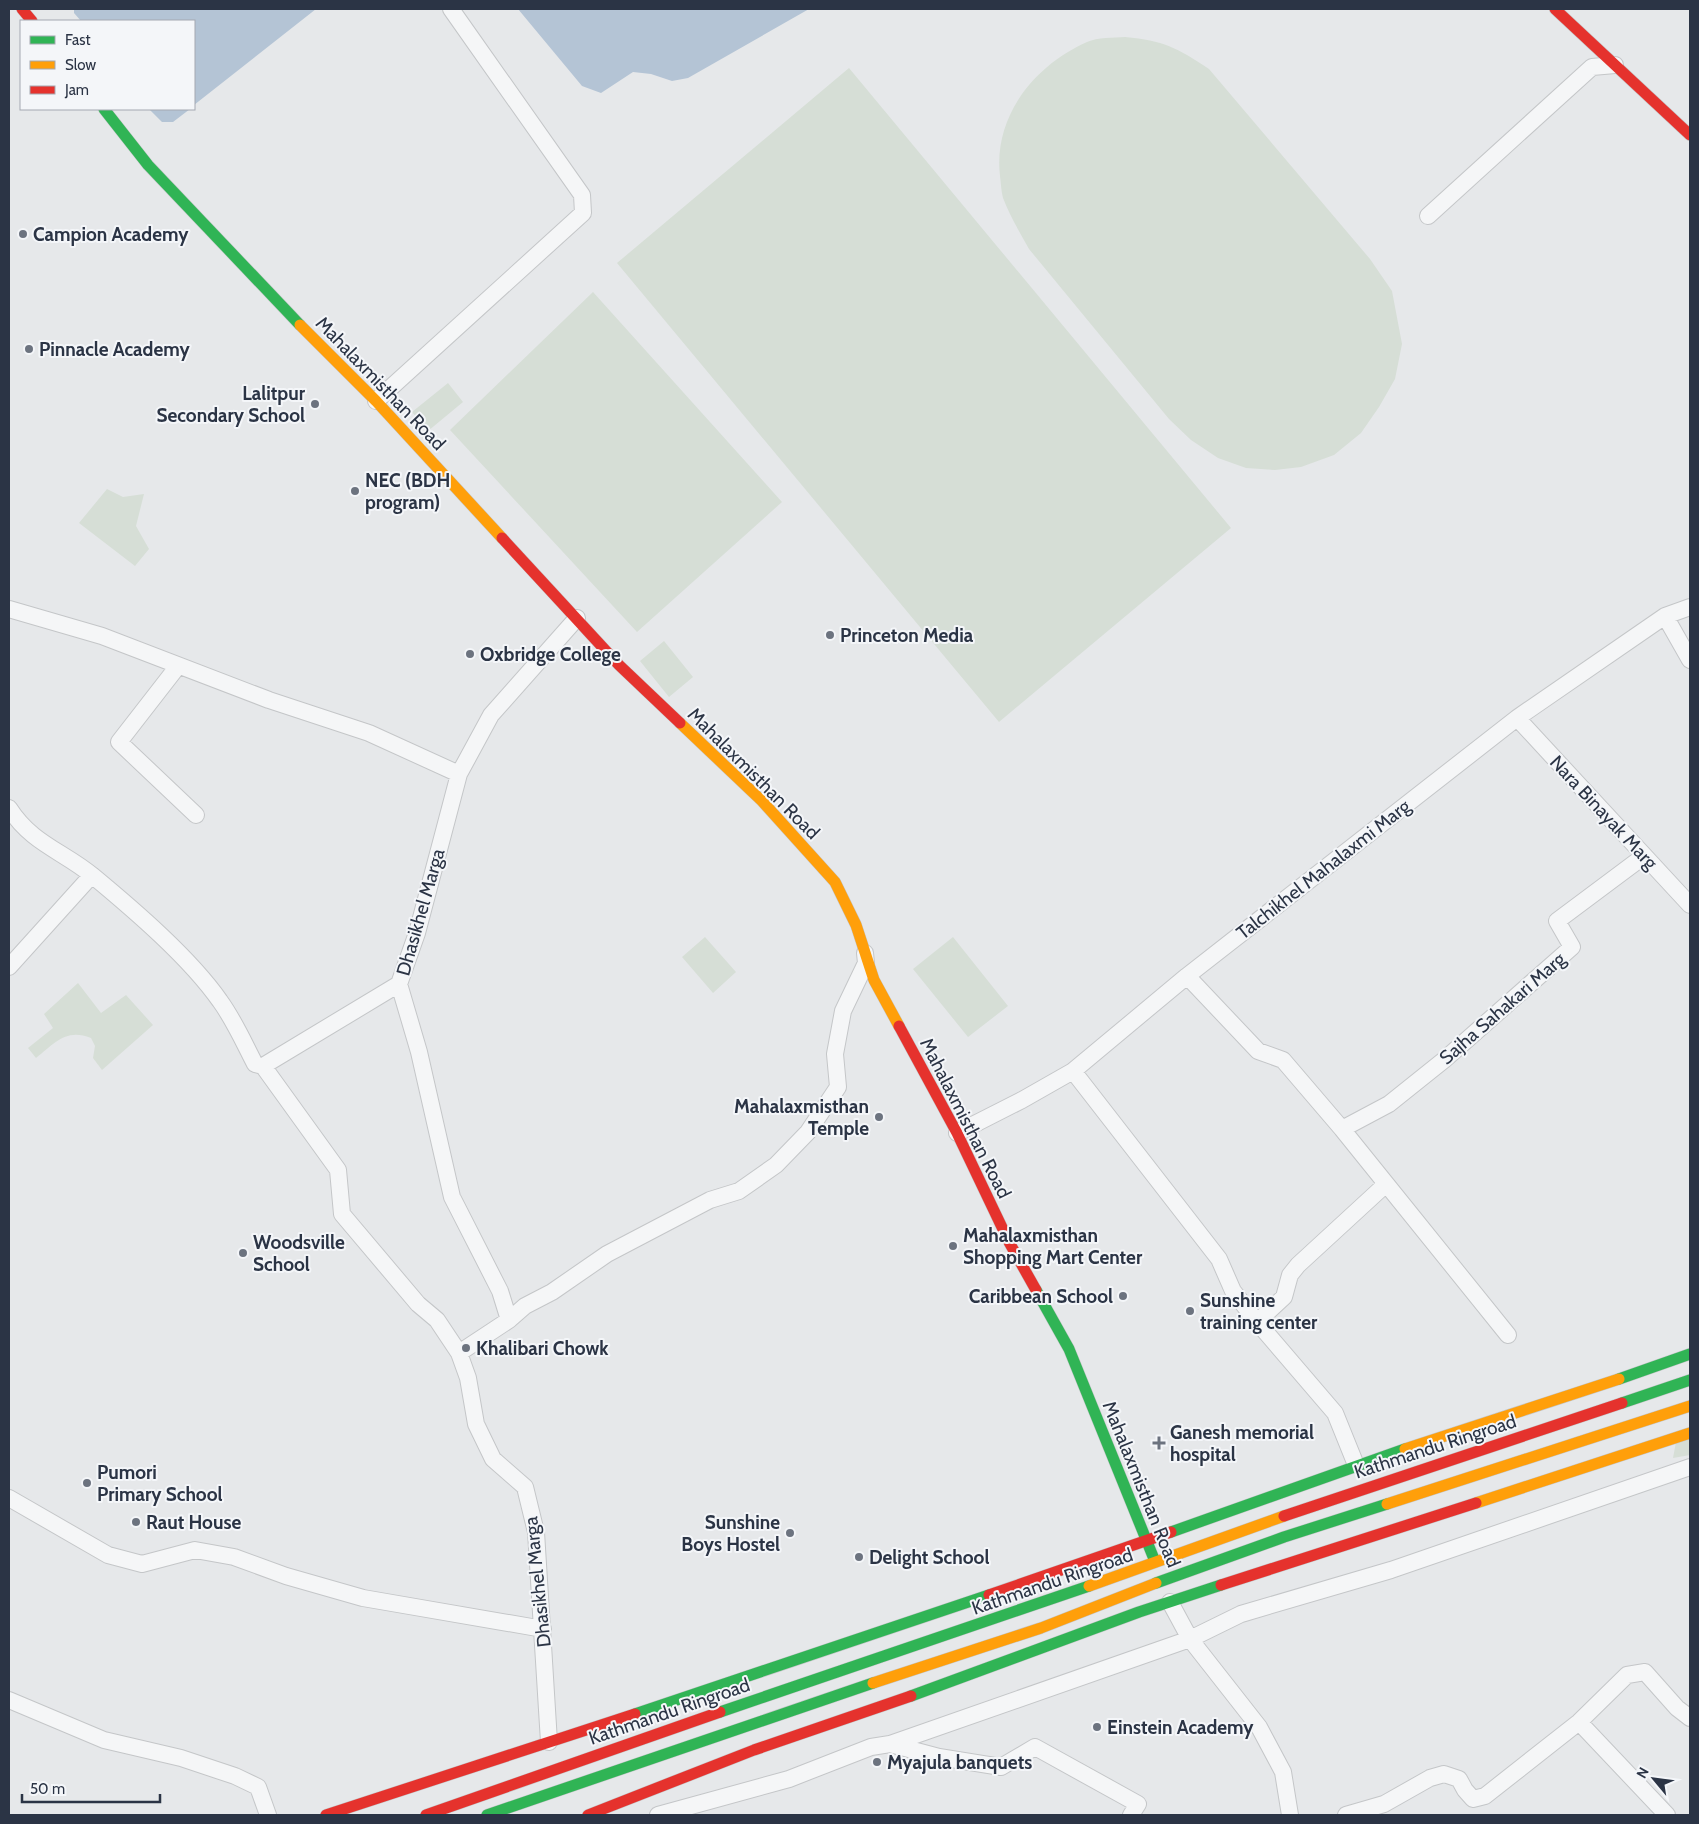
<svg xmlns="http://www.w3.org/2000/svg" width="1699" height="1824" font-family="Cabin,sans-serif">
<rect width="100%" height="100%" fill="#e6e8ea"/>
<path fill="#d6ded6" d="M 1125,37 C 1164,41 1176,47 1209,69 L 1370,259 L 1392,291 L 1402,344 L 1395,379 L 1379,407 L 1361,433 L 1334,455 L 1301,467 L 1275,470 L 1246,468 L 1218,458 L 1191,440 L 1169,419 L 1029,249 C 1020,233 1010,216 1003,198 C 1001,191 1001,183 1000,176 C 993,116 1035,65 1087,42 C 1098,37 1113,38 1125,37 Z
M 849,68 L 1231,528 L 999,722 L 617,263 Z
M 593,292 L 782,502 L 637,632 L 450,430 Z
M 448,383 L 463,402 L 428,431 L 412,412 Z
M 107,489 L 123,497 L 144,494 L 136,526 L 149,549 L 135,566 L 79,523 Z
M 664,641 L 693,677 L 669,697 L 640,661 Z
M 705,937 L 736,972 L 713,993 L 682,957 Z
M 953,937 L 1008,1006 L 968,1037 L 913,969 Z
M 78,983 L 101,1013 L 126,995 L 153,1025 L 102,1070 L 93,1058 L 95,1046 L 91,1038 C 66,1028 55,1043 36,1058 L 28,1048 L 53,1028 L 44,1014 Z
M 1690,1437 L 1690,1455 L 1673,1458 L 1676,1442 Z"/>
<path fill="#b4c4d5" d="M 74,9 L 316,9 L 194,105 L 194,21 L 81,21 L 74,13 Z
M 518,9 L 809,9 L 688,78 L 672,81 L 651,74 L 633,72 L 601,93 L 582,86 Z
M 149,109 L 190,109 L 173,122 L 162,122 Z"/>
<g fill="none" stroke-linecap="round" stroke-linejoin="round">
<defs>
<path id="street" d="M 1428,216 L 1592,67 L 1615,65
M 376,401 L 583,213 L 582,195 L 451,9
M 9,609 L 102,636 L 269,700 L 369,733 L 459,774
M 1665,616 L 1690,660
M 178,666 L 119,742 L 196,815
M 1517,718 L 1690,905
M 9,808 C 32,844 63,851 93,876 C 134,910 190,958 220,1001 C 234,1020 244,1043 255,1064 L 263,1066 L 338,1170 L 342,1214 L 418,1304 L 437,1320 L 459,1353
M 9,967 L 92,875
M 1187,976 L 1258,1051 L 1283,1060 L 1342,1129 L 1508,1335
M 263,1066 L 399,984
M 1073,1071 L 1219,1259 L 1233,1291 L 1257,1322 L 1335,1413 L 1356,1465
M 1342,1129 L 1389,1104 L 1444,1060 L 1572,947 L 1557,921 L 1644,856
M 957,1133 L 1022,1100 L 1073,1071 L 1187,976 L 1517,718 L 1665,616 L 1690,607
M 509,1320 L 525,1306 L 552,1292 L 607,1254 L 710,1200 L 739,1191 L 776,1165 L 808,1132 L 838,1087 L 835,1054 L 843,1011 L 866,963 L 865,953
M 1257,1322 L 1284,1297 L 1290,1275 L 1298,1265 L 1385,1185
M 9,1498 L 108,1555 L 142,1564 L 195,1550 L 234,1557 L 286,1576 L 363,1598 L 543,1629
M 1170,1602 L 1190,1639 L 1259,1727 L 1283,1772 L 1290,1815
M 9,1700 L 104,1740 L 181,1758 L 235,1776 L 258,1787 L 268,1815
M 1579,1722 L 1667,1815
M 549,1742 L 536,1532 L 525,1487 L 493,1459 L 476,1424 L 468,1378 L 459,1353 L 509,1320 L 500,1291 L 452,1197 L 419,1052 L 399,984 L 417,933 L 459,774 L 491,715 L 577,618
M 890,1744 L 1190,1639 L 1241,1614 L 1391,1570 L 1690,1467
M 658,1815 L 789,1779 L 871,1747 L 890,1744 L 939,1757 L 1001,1767 L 1035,1747 L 1138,1804 L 1131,1815
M 1346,1815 L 1384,1804 L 1430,1778 L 1444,1774 L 1459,1779 L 1465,1790 L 1473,1799 L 1485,1796 L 1579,1722 L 1627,1675 L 1645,1672 L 1677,1708 L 1690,1718"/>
<path id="fast" d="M 104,109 L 148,165 L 300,325
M 1036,1290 L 1069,1349 L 1154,1559
M 1619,1379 L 1690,1354
M 1622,1403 L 1690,1380
M 1171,1532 L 1405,1449
M 1156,1583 L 1284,1537 L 1387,1504
M 911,1696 L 1139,1612 L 1221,1585
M 720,1712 L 1089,1586
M 635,1714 L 989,1595
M 487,1815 L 873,1683"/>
<path id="slow" d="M 300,325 L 376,401 L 502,538
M 680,723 L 762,801 L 835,882 L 856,925 L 874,980 L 899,1026
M 1405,1449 L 1619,1379
M 1476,1503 L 1690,1433
M 1387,1504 L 1690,1406
M 1089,1586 L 1284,1516
M 873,1683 L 1041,1628 L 1156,1583"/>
<path id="jam" d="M 22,9 L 32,21
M 1555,9 L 1690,135
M 502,538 L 619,665 L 680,723
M 899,1026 L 957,1133 L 1009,1242 L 1036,1290
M 1284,1516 L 1622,1403
M 1221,1585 L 1476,1503
M 989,1595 L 1171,1532
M 326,1815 L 635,1714
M 426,1815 L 720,1712
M 588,1815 L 754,1750 L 911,1696"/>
</defs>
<use href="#street" stroke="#c4c6c8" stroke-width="18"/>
<use href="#fast" stroke="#c4c6c8" stroke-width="12"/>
<use href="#slow" stroke="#c4c6c8" stroke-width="12"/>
<use href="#jam" stroke="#c4c6c8" stroke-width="12"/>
<use href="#street" stroke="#f5f6f7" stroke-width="16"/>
<use href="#fast" stroke="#30b455" stroke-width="11"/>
<use href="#slow" stroke="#ff9f0a" stroke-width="11"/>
<use href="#jam" stroke="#e5322d" stroke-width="11"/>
</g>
<g fill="#6c737f" stroke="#f4f6f9" stroke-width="2">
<circle cx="23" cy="234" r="5"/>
<circle cx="29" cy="349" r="5"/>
<circle cx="315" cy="404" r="5"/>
<circle cx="355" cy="491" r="5"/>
<circle cx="830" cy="635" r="5"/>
<circle cx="470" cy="654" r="5"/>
<circle cx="879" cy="1117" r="5"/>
<circle cx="953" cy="1246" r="5"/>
<circle cx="243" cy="1253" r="5"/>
<circle cx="1123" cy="1296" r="5"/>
<circle cx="1190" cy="1311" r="5"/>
<circle cx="466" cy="1348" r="5"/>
<path d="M1156.5 1435.5h5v5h5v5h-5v5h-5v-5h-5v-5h5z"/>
<circle cx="87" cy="1483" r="5"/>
<circle cx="136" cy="1522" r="5"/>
<circle cx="790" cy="1533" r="5"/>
<circle cx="859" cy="1557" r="5"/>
<circle cx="1097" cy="1727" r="5"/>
<circle cx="877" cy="1762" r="5"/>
</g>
<g text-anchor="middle" stroke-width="4" stroke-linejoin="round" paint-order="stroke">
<g font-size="19" font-weight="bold" fill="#2b3445" stroke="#f4f6f9" text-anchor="start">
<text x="33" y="241">Campion Academy</text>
<text x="39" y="356">Pinnacle Academy</text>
<text x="305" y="400" text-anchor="end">Lalitpur<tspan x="305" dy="22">Secondary School</tspan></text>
<text x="365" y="487">NEC (BDH<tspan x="365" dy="22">program)</tspan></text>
<text x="840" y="642">Princeton Media</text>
<text x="480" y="661">Oxbridge College</text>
<text x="869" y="1113" text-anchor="end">Mahalaxmisthan<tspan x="869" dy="22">Temple</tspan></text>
<text x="963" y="1242">Mahalaxmisthan<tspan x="963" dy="22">Shopping Mart Center</tspan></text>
<text x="253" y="1249">Woodsville<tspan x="253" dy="22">School</tspan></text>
<text x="1113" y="1303" text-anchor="end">Caribbean School</text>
<text x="1200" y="1307">Sunshine<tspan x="1200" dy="22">training center</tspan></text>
<text x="476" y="1355">Khalibari Chowk</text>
<text x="1170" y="1439">Ganesh memorial<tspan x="1170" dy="22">hospital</tspan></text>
<text x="97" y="1479">Pumori<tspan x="97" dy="22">Primary School</tspan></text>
<text x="146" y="1529">Raut House</text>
<text x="780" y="1529" text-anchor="end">Sunshine<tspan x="780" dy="22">Boys Hostel</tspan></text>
<text x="869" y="1564">Delight School</text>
<text x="1107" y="1734">Einstein Academy</text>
<text x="887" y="1769">Myajula banquets</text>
</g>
<g font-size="19" fill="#2b3445" stroke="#f4f6f9">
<text transform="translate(381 383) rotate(46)" y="7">Mahalaxmisthan Road</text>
<text transform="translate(754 773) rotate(45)" y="7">Mahalaxmisthan Road</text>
<text transform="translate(1604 812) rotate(47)" y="7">Nara Binayak Marg</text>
<text transform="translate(1323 869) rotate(-38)" y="7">Talchikhel Mahalaxmi Marg</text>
<text transform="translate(420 912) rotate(-74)" y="7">Dhasikhel Marga</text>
<text transform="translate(1502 1008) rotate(-41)" y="7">Sajha Sahakari Marg</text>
<text transform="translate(966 1118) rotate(63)" y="7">Mahalaxmisthan Road</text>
<text transform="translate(1435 1446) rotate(-18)" y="7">Kathmandu Ringroad</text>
<text transform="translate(1142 1484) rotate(68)" y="7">Mahalaxmisthan Road</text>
<text transform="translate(1052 1581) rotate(-19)" y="7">Kathmandu Ringroad</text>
<text transform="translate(537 1582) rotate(-96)" y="7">Dhasikhel Marga</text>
<text transform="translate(669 1711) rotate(-19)" y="7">Kathmandu Ringroad</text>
</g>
</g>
<rect width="1699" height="1824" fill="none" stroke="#2b3445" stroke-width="20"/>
<rect x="20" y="20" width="175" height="90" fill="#f4f6f9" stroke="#a4a8b1"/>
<rect x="30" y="36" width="25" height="8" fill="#30b455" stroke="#a4a8b1"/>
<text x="65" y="45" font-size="15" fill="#2b3445">Fast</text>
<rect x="30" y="61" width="25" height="8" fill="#ff9f0a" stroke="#a4a8b1"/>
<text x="65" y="70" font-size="15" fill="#2b3445">Slow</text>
<rect x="30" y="86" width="25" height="8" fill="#e5322d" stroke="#a4a8b1"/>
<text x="65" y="95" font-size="15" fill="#2b3445">Jam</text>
<g transform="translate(1654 1779) rotate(299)" stroke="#f4f6f9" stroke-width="4" paint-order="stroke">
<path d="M0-4L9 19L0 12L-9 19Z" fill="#2b3445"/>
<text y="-8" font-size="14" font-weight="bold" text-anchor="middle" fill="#2b3445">N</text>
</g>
<path d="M22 1794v8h138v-8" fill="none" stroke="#2b3445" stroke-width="2.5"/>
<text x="30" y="1794" font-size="15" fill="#2b3445" stroke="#f4f6f9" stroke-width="4" paint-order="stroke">50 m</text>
</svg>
